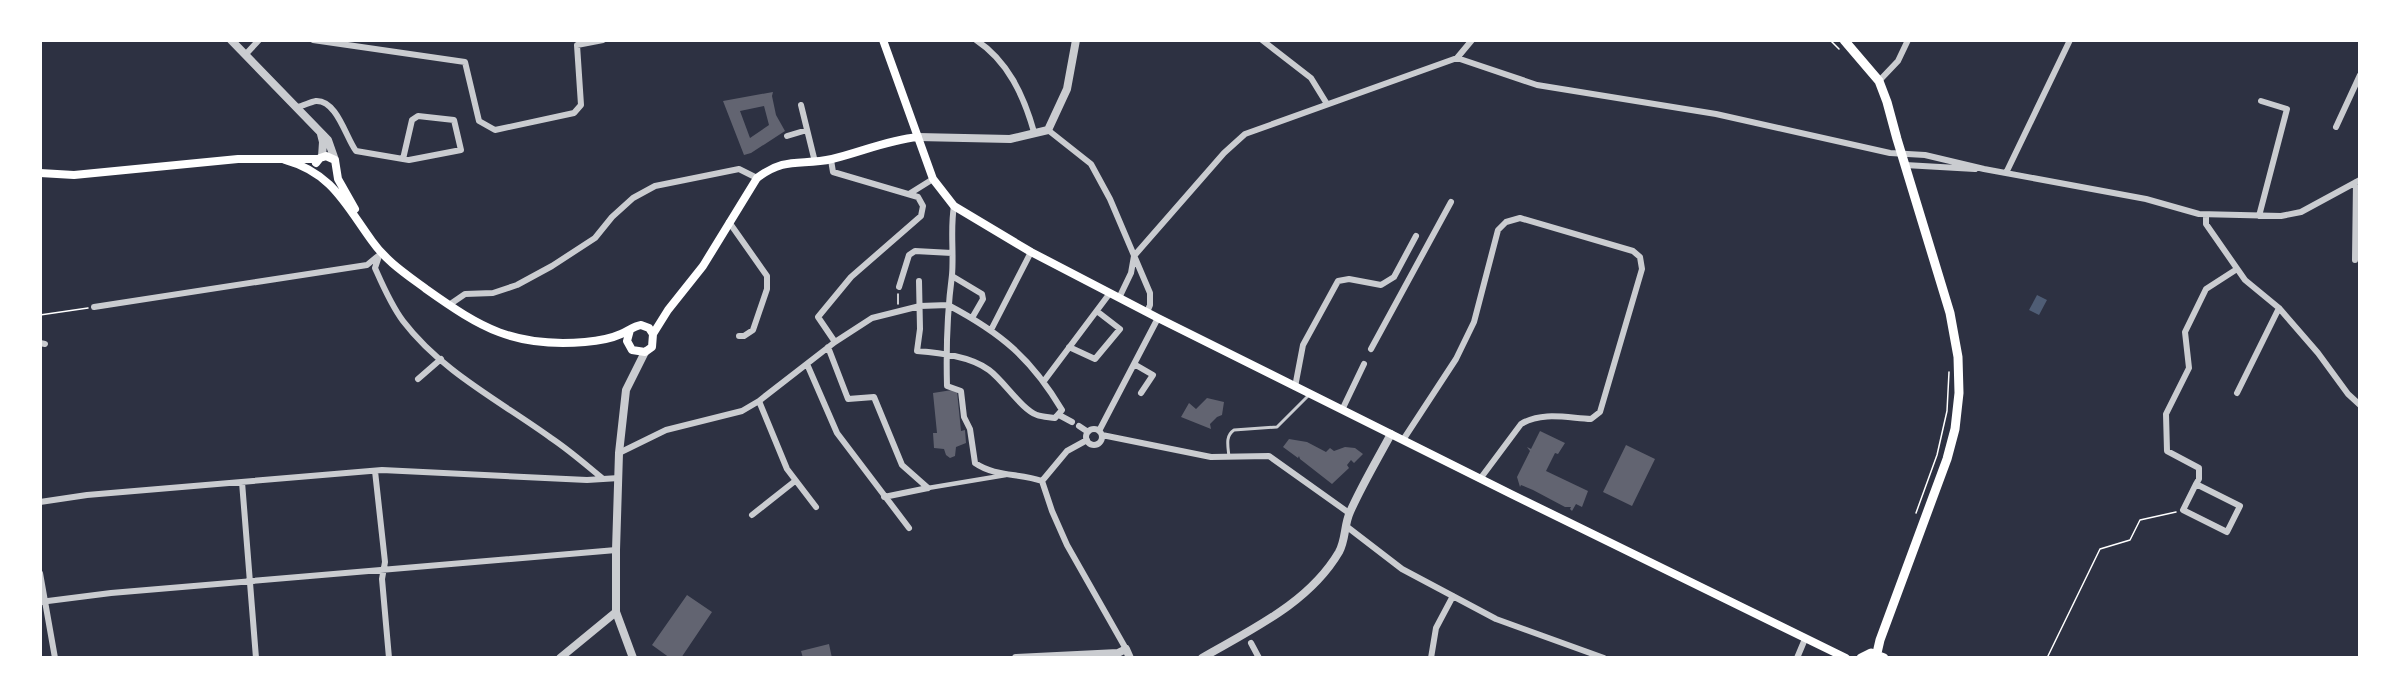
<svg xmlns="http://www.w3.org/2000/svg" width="2400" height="698" font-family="Mulish,sans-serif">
<rect width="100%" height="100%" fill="#2d3142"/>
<path fill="#4f5d75" d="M 2037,295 L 2047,300 L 2039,315 L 2029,310 Z"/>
<path fill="#626471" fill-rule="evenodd" d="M 773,92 L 772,96 L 776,115 L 785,131 L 751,153 L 744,155 L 723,101 ZM 764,106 L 769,125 L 750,138 L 740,111 Z
M 952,390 L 957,391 L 961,431 L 965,430 L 966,443 L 956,447 L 955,456 L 950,458 L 946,455 L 944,449 L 934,448 L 933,433 L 937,433 L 933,393 Z
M 1207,398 L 1224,402 L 1222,415 L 1217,417 L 1210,424 L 1211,429 L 1181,417 L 1189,403 L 1196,409 Z
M 1540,431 L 1565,443 L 1558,454 L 1555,453 L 1546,471 L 1588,491 L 1582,507 L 1576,504 L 1572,511 L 1570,509 L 1571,507 L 1565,507 L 1533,490 L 1521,485 L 1520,487 L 1517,477 L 1530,451 L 1527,447 L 1531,449 Z
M 1289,439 L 1307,442 L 1326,452 L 1330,448 L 1334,451 L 1345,447 L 1355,448 L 1363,454 L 1354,463 L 1351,460 L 1347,465 L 1349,468 L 1332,484 L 1300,459 L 1299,456 L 1298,458 L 1283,447 Z
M 1626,445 L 1655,459 L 1632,506 L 1603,492 Z
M 687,595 L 712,612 L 681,658 L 670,658 L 652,645 Z
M 829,644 L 832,658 L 803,658 L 801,651 Z"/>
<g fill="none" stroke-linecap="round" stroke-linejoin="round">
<path stroke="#fff" stroke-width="1.5" d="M 1830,40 L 1839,49
M 898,304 L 898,294
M 40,315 L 88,308
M 1916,513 L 1937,455 L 1947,411 L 1949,372
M 2047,658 L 2100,549 L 2130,540 L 2140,520 L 2176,512"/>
<path stroke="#caccd0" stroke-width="3" d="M 1229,457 C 1228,446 1225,436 1234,430 L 1277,427 L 1308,396"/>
<path stroke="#caccd0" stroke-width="4.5" d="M 928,488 L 1006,475"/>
<path stroke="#caccd0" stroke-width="6" d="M 313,40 L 465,62 L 479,121 L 495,130 L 574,113 L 581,105 L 577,45 L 603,40
M 976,40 C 1008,61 1024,96 1034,132
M 1262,40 L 1311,78 L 1327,104
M 246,54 L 259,40
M 1457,58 L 1537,85 L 1716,114 L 1890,153 L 1925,155 L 1984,169 L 2146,199 L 2199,214 L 2281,216 L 2301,212 L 2360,180
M 1879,81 L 1898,61 L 1908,40
M 801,105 L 815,162
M 297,107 C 303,106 310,102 316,101 C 337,100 346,138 356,151 L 403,159 L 409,160 L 461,150 L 454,120 L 418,116 L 412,120 L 403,159
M 2336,127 L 2360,75
M 1048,130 L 1091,164 L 1110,199 L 1150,293 L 1150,305 L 1147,312
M 787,136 L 807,130
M 831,160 L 833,172 L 918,197 L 923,206 L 921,216 L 851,277 L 818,317 L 835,342
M 1905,165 L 1975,169
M 2006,173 L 2070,40
M 909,194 L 933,179
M 954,206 C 950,229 954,252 952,275 C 947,313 946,348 947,386 L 961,391 L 964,417 L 970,429 L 975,463 C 995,477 1020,473 1042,481
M 2206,215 L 2206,224 L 2245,280 L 2279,308 L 2318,353 L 2348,394 L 2360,405
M 2259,216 L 2287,109 L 2261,101
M 729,222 L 767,276 L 767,289 L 753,330 L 744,336 L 739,336
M 380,253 L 375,268 C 383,286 391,305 403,321 C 442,372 500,401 551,438 C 569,450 585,464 602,478
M 2355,260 L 2356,182
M 952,276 L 982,294 L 983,299 L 972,318
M 919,281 L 920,329 L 917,351 C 940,353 970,356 989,370 C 1004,381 1022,410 1037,415 C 1042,417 1049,417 1055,418 L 1062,410 C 1031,358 1001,333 948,305
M 899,287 L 909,255 L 915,251 L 952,253
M 1119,298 L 1131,273 L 1134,256 L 1224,153 L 1245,134 L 1457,58 L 1472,40
M 449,305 L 465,294 L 493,293 L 517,285 L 552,266 L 595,238 L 612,217 L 633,198 L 655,186 L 739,169 L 757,178
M 94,307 L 367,265 L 378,256
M 991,330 L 1031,252
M 40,343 L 45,344
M 828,347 L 848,399 L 874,397 L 902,465 L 928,488
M 1069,347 L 1095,359 L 1120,329 L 1098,312
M 1371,349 L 1451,202
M 807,364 L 837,433 L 909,528
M 1134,364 L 1153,375 L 1141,393
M 418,379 L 441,359
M 1044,381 L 1110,293
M 1295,387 L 1303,345 L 1338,281 L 1349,279 L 1381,285 L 1394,277 L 1416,236
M 2237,393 L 2279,308
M 759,401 L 787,469 L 816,507
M 1342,410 L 1364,364
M 1059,415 L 1072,422
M 1079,426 L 1088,432
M1086 437a8 8 0 1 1 16 0a8 8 0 1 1-16 0Z
M 1099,431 L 1158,318
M 1102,435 L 1211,457 L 1269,456 L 1349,513
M 1403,440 L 1456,359 L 1474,322 L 1498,230 L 1506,222 L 1520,218 L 1633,251 L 1640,257 L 1642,269 L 1600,412 L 1591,419 C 1568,418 1542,411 1521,424 L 1480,479
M 619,453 L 666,430 L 742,411 L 759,401 L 835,342 L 872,318 L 920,306 L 948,305
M 375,471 L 385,562 L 382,579 L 389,658
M 1042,481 L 1052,511 L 1067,545 L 1126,649
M 1042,481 L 1067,451 L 1087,440
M 242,482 L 256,658
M 2196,484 L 2183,510 L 2227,532 L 2240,506 L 2196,484 L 2199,479 L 2199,468 L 2167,451 L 2166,414 L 2189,368 L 2185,332 L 2206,289 L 2237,269
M 884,497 L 928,488
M 40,502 L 87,495 L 382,470 L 587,480 L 619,478
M 752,515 L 795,481
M 1346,526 L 1402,569 L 1496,619 L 1604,658
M 40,573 L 55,658
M 40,602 L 111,593 L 616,550
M 1251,643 L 1259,658
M 1431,658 L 1436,628 L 1453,596
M 1797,658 L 1805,639"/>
<path stroke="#caccd0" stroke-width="8" d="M 231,40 L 328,140 L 335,160
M 321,134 L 323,142 L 322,157
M 918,137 L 1010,139 L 1048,130 L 1067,89 L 1076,40
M 560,658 L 616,612
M 633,658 L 616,612 L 616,550 L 619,453 L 626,390 L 645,352
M 1016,658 L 1118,653 L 1126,649 L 1130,658
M 1202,658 C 1252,629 1309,603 1339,552 C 1346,539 1344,525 1350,512 C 1362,485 1377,460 1391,434"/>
<path stroke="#fff" stroke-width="8" d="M 883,40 L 933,179 L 954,206 L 1031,252 L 1158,318 L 1511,494 L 1846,658
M 285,160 C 332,173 345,204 372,241 C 386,261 406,274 426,289 C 481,328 514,348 585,342 C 597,341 610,339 621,334 C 628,331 634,326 641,325 L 649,328 L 653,334 L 652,347 L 645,352 L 632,350 L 627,341 L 630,330
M 316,163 L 320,158 L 326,156 L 335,160 L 338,179 L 355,209
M 40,173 L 74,175 L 238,159 L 318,159
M 653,334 L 668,310 L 703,266 L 757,178 C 786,156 801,166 832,159 C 861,152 888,140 918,137"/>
<path stroke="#fff" stroke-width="9" d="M 1844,40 L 1879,81 L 1887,102 L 1897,139 L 1950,313 L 1958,357 L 1959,393 L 1955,429 L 1947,459 L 1880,640 L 1877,653
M 1861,658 L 1871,653 L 1884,658"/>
</g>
<rect width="2400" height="698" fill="none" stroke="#ffffff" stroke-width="84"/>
</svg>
